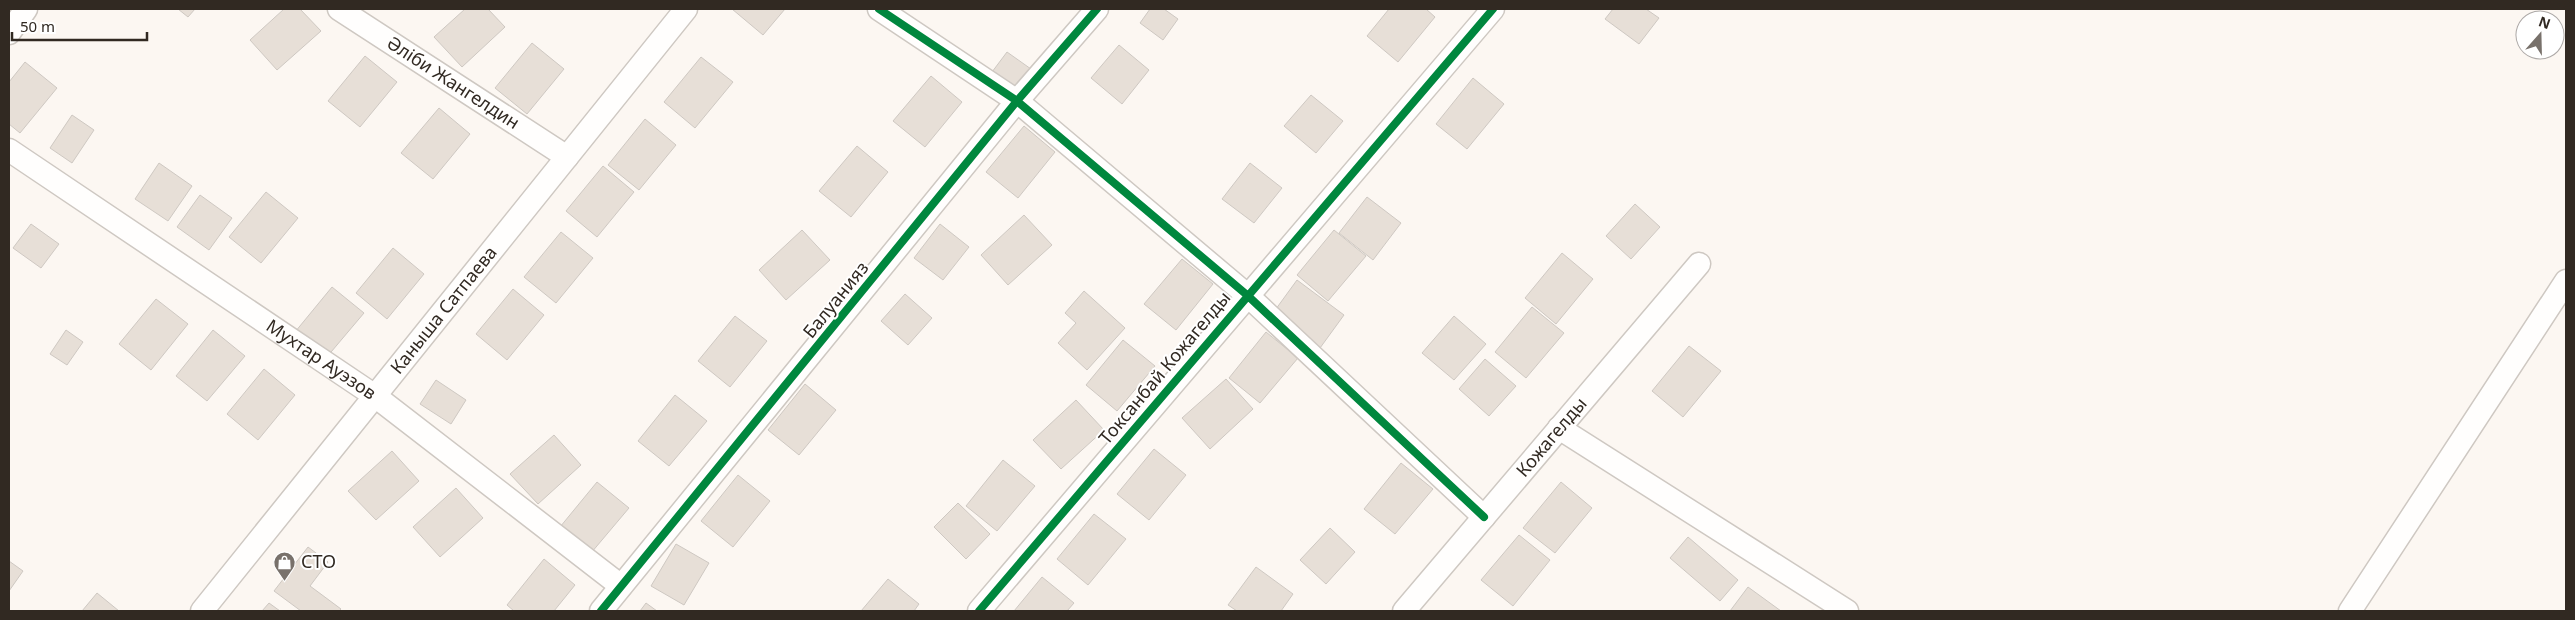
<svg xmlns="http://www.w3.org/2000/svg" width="2575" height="620" font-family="'Noto Sans',sans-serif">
<rect width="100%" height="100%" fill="#fcf7f2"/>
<path fill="#e7dfd7" stroke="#cec8c2" d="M 178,9 L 195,9 L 188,17 Z
M 284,9 L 300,9 L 321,31 L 277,70 L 250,40 Z
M 465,9 L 488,9 L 505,27 L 462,67 L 434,37 Z
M 732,9 L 785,9 L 763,35 Z
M 1150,9 L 1164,9 L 1178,19 L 1163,40 L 1140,23 Z
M 1389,9 L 1426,9 L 1435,17 L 1398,62 L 1367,36 Z
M 1613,9 L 1646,9 L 1659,18 L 1639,44 L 1605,19 Z
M 532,43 L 564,69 L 527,114 L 495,88 Z
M 1119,45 L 1149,70 L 1122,104 L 1091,78 Z
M 1007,52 L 1031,69 L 1016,89 L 992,72 Z
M 365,56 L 397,82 L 360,127 L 328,101 Z
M 701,57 L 733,82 L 695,128 L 664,102 Z
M 25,62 L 57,88 L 20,133 L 9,124 L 9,82 Z
M 931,76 L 962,102 L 925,147 L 893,121 Z
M 1473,78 L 1504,104 L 1467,149 L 1436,124 Z
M 1311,95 L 1343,121 L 1316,153 L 1284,126 Z
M 439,108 L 470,134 L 433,179 L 401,153 Z
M 72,115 L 94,130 L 72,163 L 50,148 Z
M 645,119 L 676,145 L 639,190 L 608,165 Z
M 1024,126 L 1055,152 L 1018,198 L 986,172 Z
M 857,146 L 888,172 L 851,217 L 819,191 Z
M 159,163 L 192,186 L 168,221 L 135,199 Z
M 1250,163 L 1282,188 L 1254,223 L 1222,199 Z
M 603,166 L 634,192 L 597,237 L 566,211 Z
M 266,192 L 298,218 L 261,263 L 229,237 Z
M 200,195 L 232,218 L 209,250 L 177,227 Z
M 1367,197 L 1401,223 L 1373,260 L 1339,233 Z
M 1635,204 L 1660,227 L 1631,259 L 1606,236 Z
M 1024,215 L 1052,245 L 1008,285 L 981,255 Z
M 31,224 L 59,244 L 41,268 L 13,248 Z
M 940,224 L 969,247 L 943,280 L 914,258 Z
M 802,230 L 830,260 L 786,300 L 759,270 Z
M 1334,230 L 1366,256 L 1328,301 L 1297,275 Z
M 561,232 L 593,258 L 556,303 L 524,277 Z
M 393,248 L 424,274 L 387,319 L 356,293 Z
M 1562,253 L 1593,279 L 1556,324 L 1525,298 Z
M 1182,259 L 1213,284 L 1176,330 L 1144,304 Z
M 1297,280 L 1344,315 L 1320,348 L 1273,313 Z
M 332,287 L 364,313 L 326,358 L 295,332 Z
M 513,289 L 544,315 L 507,360 L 476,334 Z
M 1084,291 L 1125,328 L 1087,370 L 1058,343 L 1076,323 L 1065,313 Z
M 905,294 L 932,318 L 908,345 L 881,321 Z
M 156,299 L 188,324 L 151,370 L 119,344 Z
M 1532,307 L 1564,333 L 1526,378 L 1495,352 Z
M 735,316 L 767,341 L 730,387 L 698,361 Z
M 1454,316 L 1486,344 L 1454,380 L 1422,353 Z
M 66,330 L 83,342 L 67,365 L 50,354 Z
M 213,330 L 245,356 L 207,401 L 176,376 Z
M 1266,332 L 1298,358 L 1260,403 L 1229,378 Z
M 1123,340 L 1155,366 L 1117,411 L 1086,385 Z
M 1689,346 L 1721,371 L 1683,417 L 1652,391 Z
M 1485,359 L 1516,386 L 1489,416 L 1459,389 Z
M 264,369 L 295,395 L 258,440 L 227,414 Z
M 1226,379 L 1253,409 L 1210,449 L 1182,418 Z
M 436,380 L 466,400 L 451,424 L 420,404 Z
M 805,384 L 836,410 L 799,455 L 768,430 Z
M 675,395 L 707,421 L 669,466 L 638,441 Z
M 1076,400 L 1104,430 L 1061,469 L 1033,440 Z
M 554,435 L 581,465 L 538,504 L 510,474 Z
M 1154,449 L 1186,475 L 1149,520 L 1117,494 Z
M 392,451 L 419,481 L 376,520 L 348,491 Z
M 1003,460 L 1035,486 L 997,531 L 966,506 Z
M 1401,463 L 1433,489 L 1395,534 L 1364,509 Z
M 738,475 L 770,501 L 733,547 L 701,521 Z
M 597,482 L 629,508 L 591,553 L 560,527 Z
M 1561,482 L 1592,508 L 1555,553 L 1523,528 Z
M 456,488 L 483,518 L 440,557 L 413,527 Z
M 958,503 L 990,534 L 966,559 L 934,527 Z
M 1094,514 L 1126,539 L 1088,585 L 1057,559 Z
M 1330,528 L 1355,552 L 1326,584 L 1300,560 Z
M 1519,535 L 1550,560 L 1513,606 L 1481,580 Z
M 1688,537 L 1738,580 L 1720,601 L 1670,558 Z
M 676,544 L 709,563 L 684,605 L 651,586 Z
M 308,547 L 328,562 L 310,586 L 341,609 L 339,611 L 301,611 L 274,591 Z
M 544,559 L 575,585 L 554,611 L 514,611 L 507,605 Z
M 9,561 L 23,571 L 9,591 Z
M 1256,567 L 1293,594 L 1281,611 L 1237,611 L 1228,605 Z
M 1042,577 L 1074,603 L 1067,611 L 1014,611 Z
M 888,579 L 919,604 L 914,611 L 861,611 Z
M 1748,587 L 1781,611 L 1730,611 Z
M 97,593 L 119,611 L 82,611 Z
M 269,603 L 280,611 L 262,611 Z
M 646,603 L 657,611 L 640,611 Z"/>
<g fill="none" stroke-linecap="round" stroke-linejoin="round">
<defs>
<g id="minor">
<path id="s1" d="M 339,9 L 567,157"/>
<path d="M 879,9 L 1017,101 L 1247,295 L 1484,517"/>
<path d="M 9,33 L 26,9"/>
<path id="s2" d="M 9,150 L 375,396 L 621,586"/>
<path d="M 1559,428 L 1847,611"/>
<path id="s3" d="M 202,611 L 686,9"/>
<path d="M 601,611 L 1017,101 L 1097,9"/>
<path d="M 979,611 L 1493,9"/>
<path id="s4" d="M 1404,611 L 1699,264"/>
<path d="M 2350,611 L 2566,281"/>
</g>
</defs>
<use href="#minor" stroke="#cec8c2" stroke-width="25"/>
<use href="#minor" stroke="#fffefd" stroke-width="22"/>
<defs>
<path id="cycleway" d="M 879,9 L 1017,101 L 1247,295 L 1484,517
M 601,611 L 1017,101 L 1097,9
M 979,611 L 1493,9"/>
</defs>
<use href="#cycleway" stroke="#fff" stroke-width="11"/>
<use href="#cycleway" stroke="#00873e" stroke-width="8"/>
</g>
<defs>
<symbol id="shop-pin" viewBox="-11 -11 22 30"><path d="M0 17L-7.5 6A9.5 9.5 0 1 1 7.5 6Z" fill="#78716b" stroke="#fff"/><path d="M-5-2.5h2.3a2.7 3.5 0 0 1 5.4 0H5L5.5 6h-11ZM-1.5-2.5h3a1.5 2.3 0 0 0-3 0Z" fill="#fff"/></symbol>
</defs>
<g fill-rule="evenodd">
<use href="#shop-pin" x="272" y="550" width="25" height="34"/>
</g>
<g text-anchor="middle" stroke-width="4" stroke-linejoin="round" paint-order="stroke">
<g font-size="18" fill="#312922" stroke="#fff">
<text dy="6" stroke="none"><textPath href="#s1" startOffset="136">Әліби Жангелдин</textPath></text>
<text transform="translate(836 300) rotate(-51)" y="6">Балуанияз</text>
<text dy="6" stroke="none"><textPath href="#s3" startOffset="386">Каныша Сатпаева</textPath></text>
<text dy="6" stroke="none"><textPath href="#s2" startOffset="376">Мухтар Ауэзов</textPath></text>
<text transform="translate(1165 368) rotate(-50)" y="6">Токсанбай Кожагелды</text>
<text dy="6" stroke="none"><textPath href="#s4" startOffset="228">Кожагелды</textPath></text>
</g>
<g font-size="18" fill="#312922" stroke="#fff" text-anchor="start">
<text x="301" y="568">CTO</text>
</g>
</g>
<rect width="2575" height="620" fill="none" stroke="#312922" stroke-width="20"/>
<g transform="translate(2540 35) rotate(20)"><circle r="24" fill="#ffffff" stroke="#ada9a7"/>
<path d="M0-4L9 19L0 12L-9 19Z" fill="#78716b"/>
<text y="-8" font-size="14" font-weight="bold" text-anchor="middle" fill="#312922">N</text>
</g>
<path d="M12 32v8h135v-8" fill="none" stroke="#312922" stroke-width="2.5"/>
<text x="20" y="32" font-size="15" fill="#312922" stroke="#ffffff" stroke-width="4" paint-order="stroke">50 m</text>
</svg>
